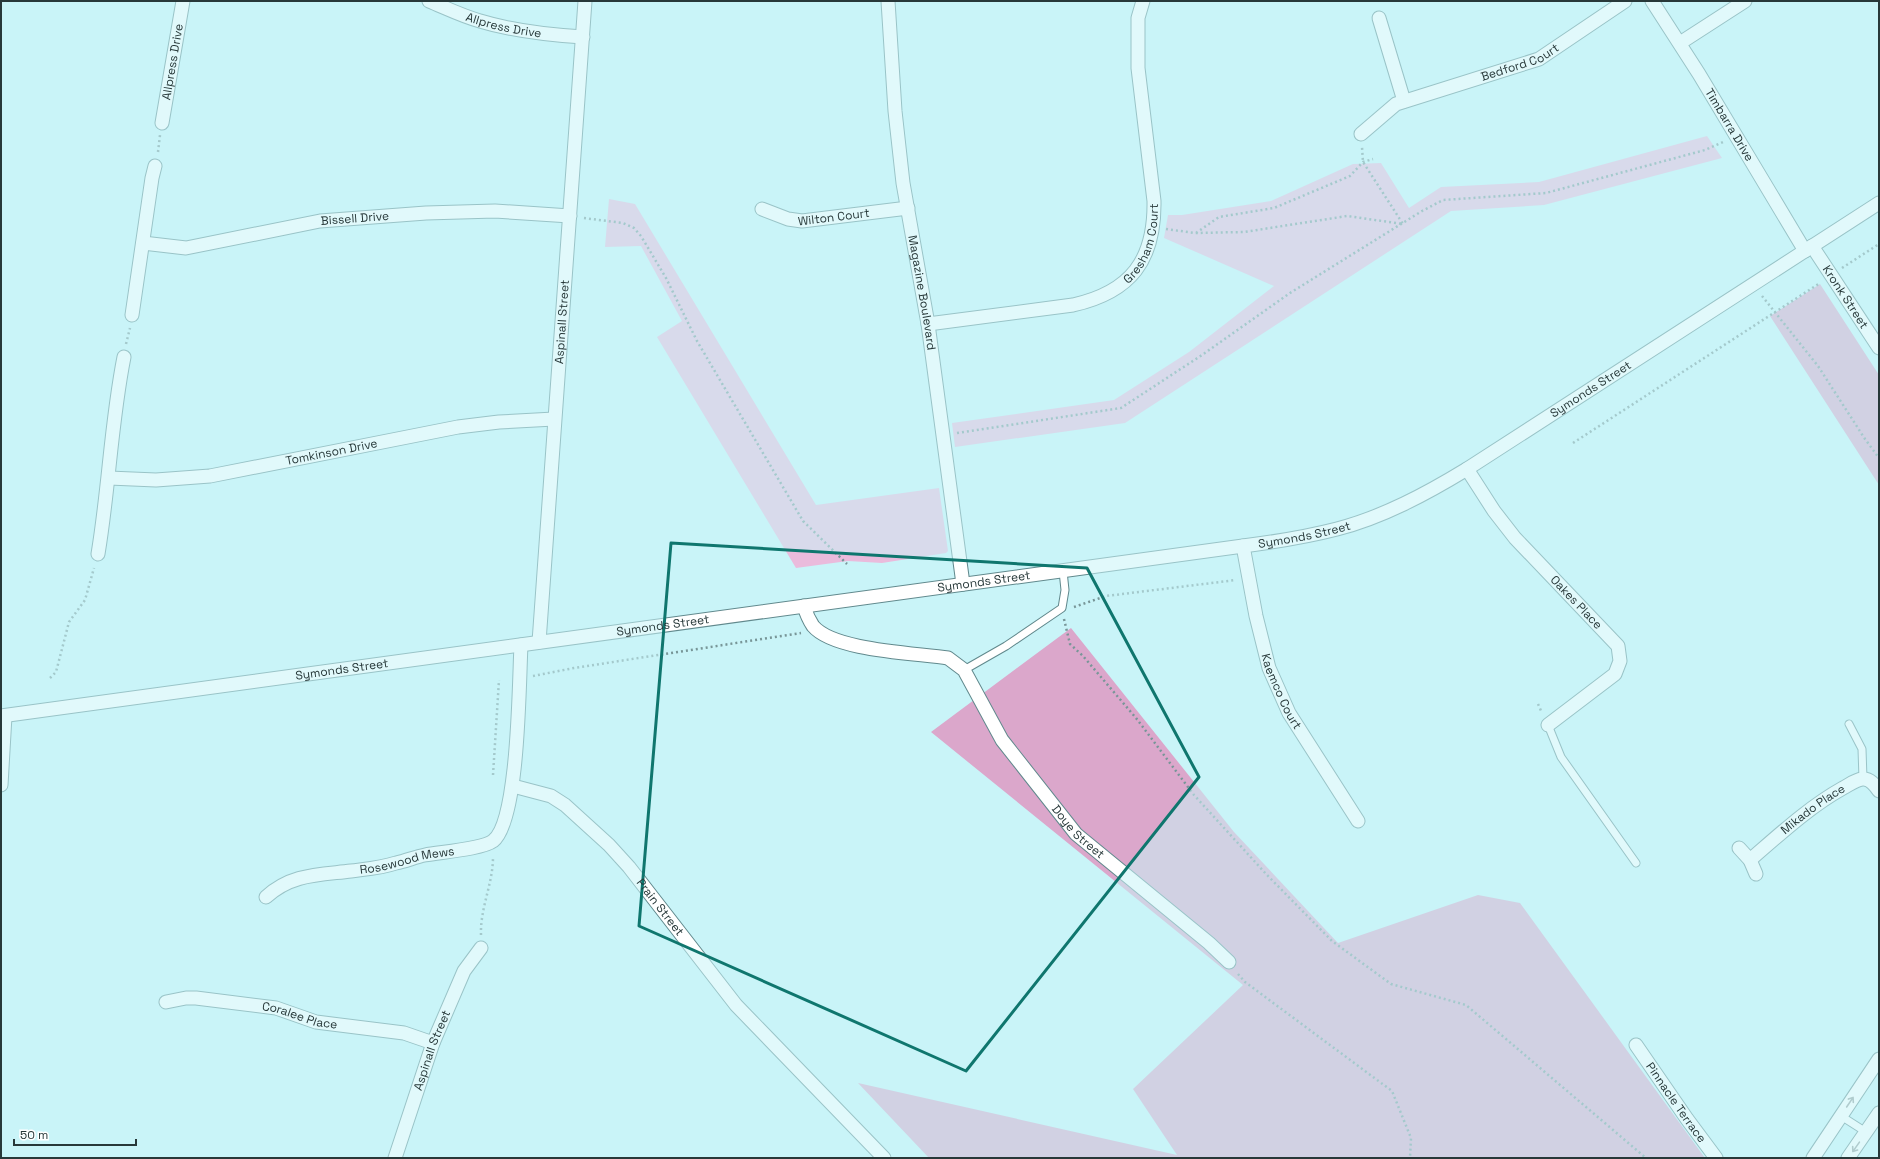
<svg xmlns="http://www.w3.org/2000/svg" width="1880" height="1159" font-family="'Space Grotesk',sans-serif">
<rect width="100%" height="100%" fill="#c9f4f8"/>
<path fill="#eabbdc" d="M 1707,136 L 1722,158 L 1544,205 L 1451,211 L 1125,423 L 955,447 L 952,423 L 1114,400 L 1189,352 L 1274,286 L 1164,238 L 1168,215 L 1182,215 L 1271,201 L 1353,164 L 1381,163 L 1409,208 L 1441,187 L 1539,182 Z
M 609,199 L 635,204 L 816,505 L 939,488 L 948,551 L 946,553 L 882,563 L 848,561 L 796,568 L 657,337 L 682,321 L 641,246 L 605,247 Z"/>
<path fill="#dba7cb" d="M 1820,284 L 1879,375 L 1879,485 L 1770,316 Z
M 1071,628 L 1234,832 L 1338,943 L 1478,895 L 1520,903 L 1705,1158 L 929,1158 L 858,1083 L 1177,1155 L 1133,1089 L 1243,985 L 931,732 Z"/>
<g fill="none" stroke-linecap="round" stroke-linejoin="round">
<defs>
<path id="service" d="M 964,670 L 1006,646 L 1062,608 L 1065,590 L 1063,571
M 1849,724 L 1862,749 L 1863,779
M 1548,725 L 1561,757 L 1636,863
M 1841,1116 L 1866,1132"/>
<g id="minor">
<path id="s1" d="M 429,1 C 446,8 462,16 480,21 C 513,31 548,35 583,37"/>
<path id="s2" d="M 888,1 L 895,111 L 903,183 L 928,324 L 963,584"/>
<path id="s3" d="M 1652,1 L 1699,74 L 1805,251"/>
<path d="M 1379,18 L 1404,101"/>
<path d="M 1680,43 L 1745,1"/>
<path id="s4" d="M 162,123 L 183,1"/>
<path id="s5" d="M 1361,134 L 1396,104 L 1539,59 L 1625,1"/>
<path id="s6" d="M 762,209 L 788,219 L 802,221 L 908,208"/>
<path id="s7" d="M 143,243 L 186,248 L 320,221 L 426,213 L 495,211 L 570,216"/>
<path id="s8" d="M 1812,246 L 1879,348"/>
<path d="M 132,315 L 152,178 L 155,166"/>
<path id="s9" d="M 928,324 L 1073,305 C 1131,292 1155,260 1154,201 L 1138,68 L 1138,18 L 1143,1"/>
<path id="s10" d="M 1467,469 L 1494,511 L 1515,538 L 1618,646 L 1620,661 L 1615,674 L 1548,725"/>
<path id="s11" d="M 109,478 L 156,480 L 210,476 L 458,427 L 499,422 L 554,419"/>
<path id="s12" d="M 1243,546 L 1256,616 L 1269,668 L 1289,713 L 1358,821"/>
<path d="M 98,554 C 109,488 111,422 124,357"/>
<path id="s13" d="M 804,606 C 806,613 809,620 813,626 C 834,651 916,653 948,658 L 964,670 L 1002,740 L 1076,834 L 1209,943 L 1229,962"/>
<path id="s14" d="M 539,642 L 585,1"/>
<path id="s15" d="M 1,716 L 1243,546 C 1274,542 1306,537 1337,529 C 1383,517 1426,494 1467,469 L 1879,203"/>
<path d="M 1,785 L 5,716"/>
<path id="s16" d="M 513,786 L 551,796 L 565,805 L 609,845 L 629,867 L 736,1005 L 884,1158"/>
<path d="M 1739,848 L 1750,860 L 1756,874"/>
<path id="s17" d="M 1750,860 C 1780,834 1809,807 1843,788 C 1849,785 1855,780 1862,779 C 1870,778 1875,785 1879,791"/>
<path id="s18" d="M 266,897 C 291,874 318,875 351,871 C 366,869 381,868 396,863 C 406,861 415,857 425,855 C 441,852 482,849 493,841 C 519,821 519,681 521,645"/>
<path id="s19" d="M 166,1002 L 186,998 L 196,998 L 276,1008 L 316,1022 L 404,1033 L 433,1043"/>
<path id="s20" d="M 1636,1045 L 1687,1119 L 1716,1158"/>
<path id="s21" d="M 395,1158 L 433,1043 L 464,971 L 481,948"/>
<path d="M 1813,1158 L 1879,1059"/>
<path d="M 1848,1158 L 1879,1113"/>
</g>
</defs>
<use href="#service" stroke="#61898d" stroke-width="9"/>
<use href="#minor" stroke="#61898d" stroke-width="15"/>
<path stroke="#789698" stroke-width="2.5" stroke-dasharray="2 3" stroke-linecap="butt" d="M 158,152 L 160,135
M 584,218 L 623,223 L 634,228 L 641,236 L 666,278 L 697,341 L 803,521 L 847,564
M 1166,229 L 1195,233 L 1244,232 L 1347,216 L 1403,224 L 1363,162 L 1362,147
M 1196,233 L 1219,217 L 1274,208 L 1350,176 L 1363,162 L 1373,159
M 1842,268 L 1879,244
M 1762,296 L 1818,366 L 1865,439 L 1879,458
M 126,344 L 130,328
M 957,433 L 1121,408 L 1202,355 L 1290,293 L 1422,211 L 1443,200 L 1546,193 L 1705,150 L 1723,142
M 1573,443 L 1820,283
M 1074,607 L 1106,596 L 1236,580
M 1064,619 L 1070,644 L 1083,656 L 1136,718 L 1194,795 L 1267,875 L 1332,941 L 1391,984 L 1466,1005 L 1646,1158
M 533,676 L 574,668 L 801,633
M 50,678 L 56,672 L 69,622 L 85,600 L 94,568
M 1538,704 L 1542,713
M 493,775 L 499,680
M 481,935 C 480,908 493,884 493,857
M 1238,974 L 1245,982 L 1392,1091 L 1411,1138 L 1410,1158"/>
<use href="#service" stroke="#fff" stroke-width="7"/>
<use href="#minor" stroke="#fff" stroke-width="13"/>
</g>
<defs><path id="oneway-shaft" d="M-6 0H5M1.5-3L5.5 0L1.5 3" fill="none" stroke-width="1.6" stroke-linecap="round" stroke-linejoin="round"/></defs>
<g stroke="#939c9c">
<use href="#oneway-shaft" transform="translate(1850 1102) rotate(-56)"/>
<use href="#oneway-shaft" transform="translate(1856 1147) rotate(125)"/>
</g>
<path d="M0 0H1880V1159H0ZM 671,543 L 1087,568 L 1199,777 L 966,1071 L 639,926 Z" fill="#c9f4f8" fill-opacity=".55" fill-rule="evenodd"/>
<path fill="none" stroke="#0f766e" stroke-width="3" stroke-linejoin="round" d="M 671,543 L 1087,568 L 1199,777 L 966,1071 L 639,926 Z"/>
<g text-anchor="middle" stroke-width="4" stroke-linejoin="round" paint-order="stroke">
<g font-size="12" fill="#273839" stroke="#fff">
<text dy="4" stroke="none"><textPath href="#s1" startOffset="79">Allpress Drive</textPath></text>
<text dy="4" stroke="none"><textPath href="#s5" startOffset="177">Bedford Court</textPath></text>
<text dy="4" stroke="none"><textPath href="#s4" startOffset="62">Allpress Drive</textPath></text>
<text dy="4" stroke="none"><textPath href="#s3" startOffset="146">Timbarra Drive</textPath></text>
<text dy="4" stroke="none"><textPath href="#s6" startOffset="74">Wilton Court</textPath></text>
<text dy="4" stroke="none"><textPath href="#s7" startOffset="215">Bissell Drive</textPath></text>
<text dy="4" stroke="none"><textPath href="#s9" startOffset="247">Gresham Court</textPath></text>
<text dy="4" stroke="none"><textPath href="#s2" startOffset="294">Magazine Boulevard</textPath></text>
<text dy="4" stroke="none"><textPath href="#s8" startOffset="61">Kronk Street</textPath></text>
<text dy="4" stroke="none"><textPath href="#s14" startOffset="321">Aspinall Street</textPath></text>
<text dy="4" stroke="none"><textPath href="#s15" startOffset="1640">Symonds Street</textPath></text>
<text dy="4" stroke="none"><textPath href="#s11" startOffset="225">Tomkinson Drive</textPath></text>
<text dy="4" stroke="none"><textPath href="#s15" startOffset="1316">Symonds Street</textPath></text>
<text dy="4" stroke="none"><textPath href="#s15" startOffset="992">Symonds Street</textPath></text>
<text dy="4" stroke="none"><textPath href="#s10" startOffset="173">Oakes Place</textPath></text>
<text dy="4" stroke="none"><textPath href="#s15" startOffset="668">Symonds Street</textPath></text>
<text dy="4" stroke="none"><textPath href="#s15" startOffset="344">Symonds Street</textPath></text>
<text dy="4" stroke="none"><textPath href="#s12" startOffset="151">Kaemco Court</textPath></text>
<text dy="4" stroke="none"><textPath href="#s17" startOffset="81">Mikado Place</textPath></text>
<text dy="4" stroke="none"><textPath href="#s13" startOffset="382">Doye Street</textPath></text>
<text dy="4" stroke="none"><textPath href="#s18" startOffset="148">Rosewood Mews</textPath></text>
<text dy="4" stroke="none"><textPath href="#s16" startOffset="196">Prain Street</textPath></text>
<text dy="4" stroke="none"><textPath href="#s19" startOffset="136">Coralee Place</textPath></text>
<text dy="4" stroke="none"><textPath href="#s21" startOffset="114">Aspinall Street</textPath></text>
<text dy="4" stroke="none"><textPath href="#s20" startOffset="70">Pinnacle Terrace</textPath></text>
</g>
</g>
<rect width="1880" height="1159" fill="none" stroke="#273839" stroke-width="4"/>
<path d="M14 1139v6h122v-6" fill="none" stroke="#273839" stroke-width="2"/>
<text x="20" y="1139" font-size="12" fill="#273839" stroke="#ffffff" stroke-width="3" paint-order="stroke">50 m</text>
</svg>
